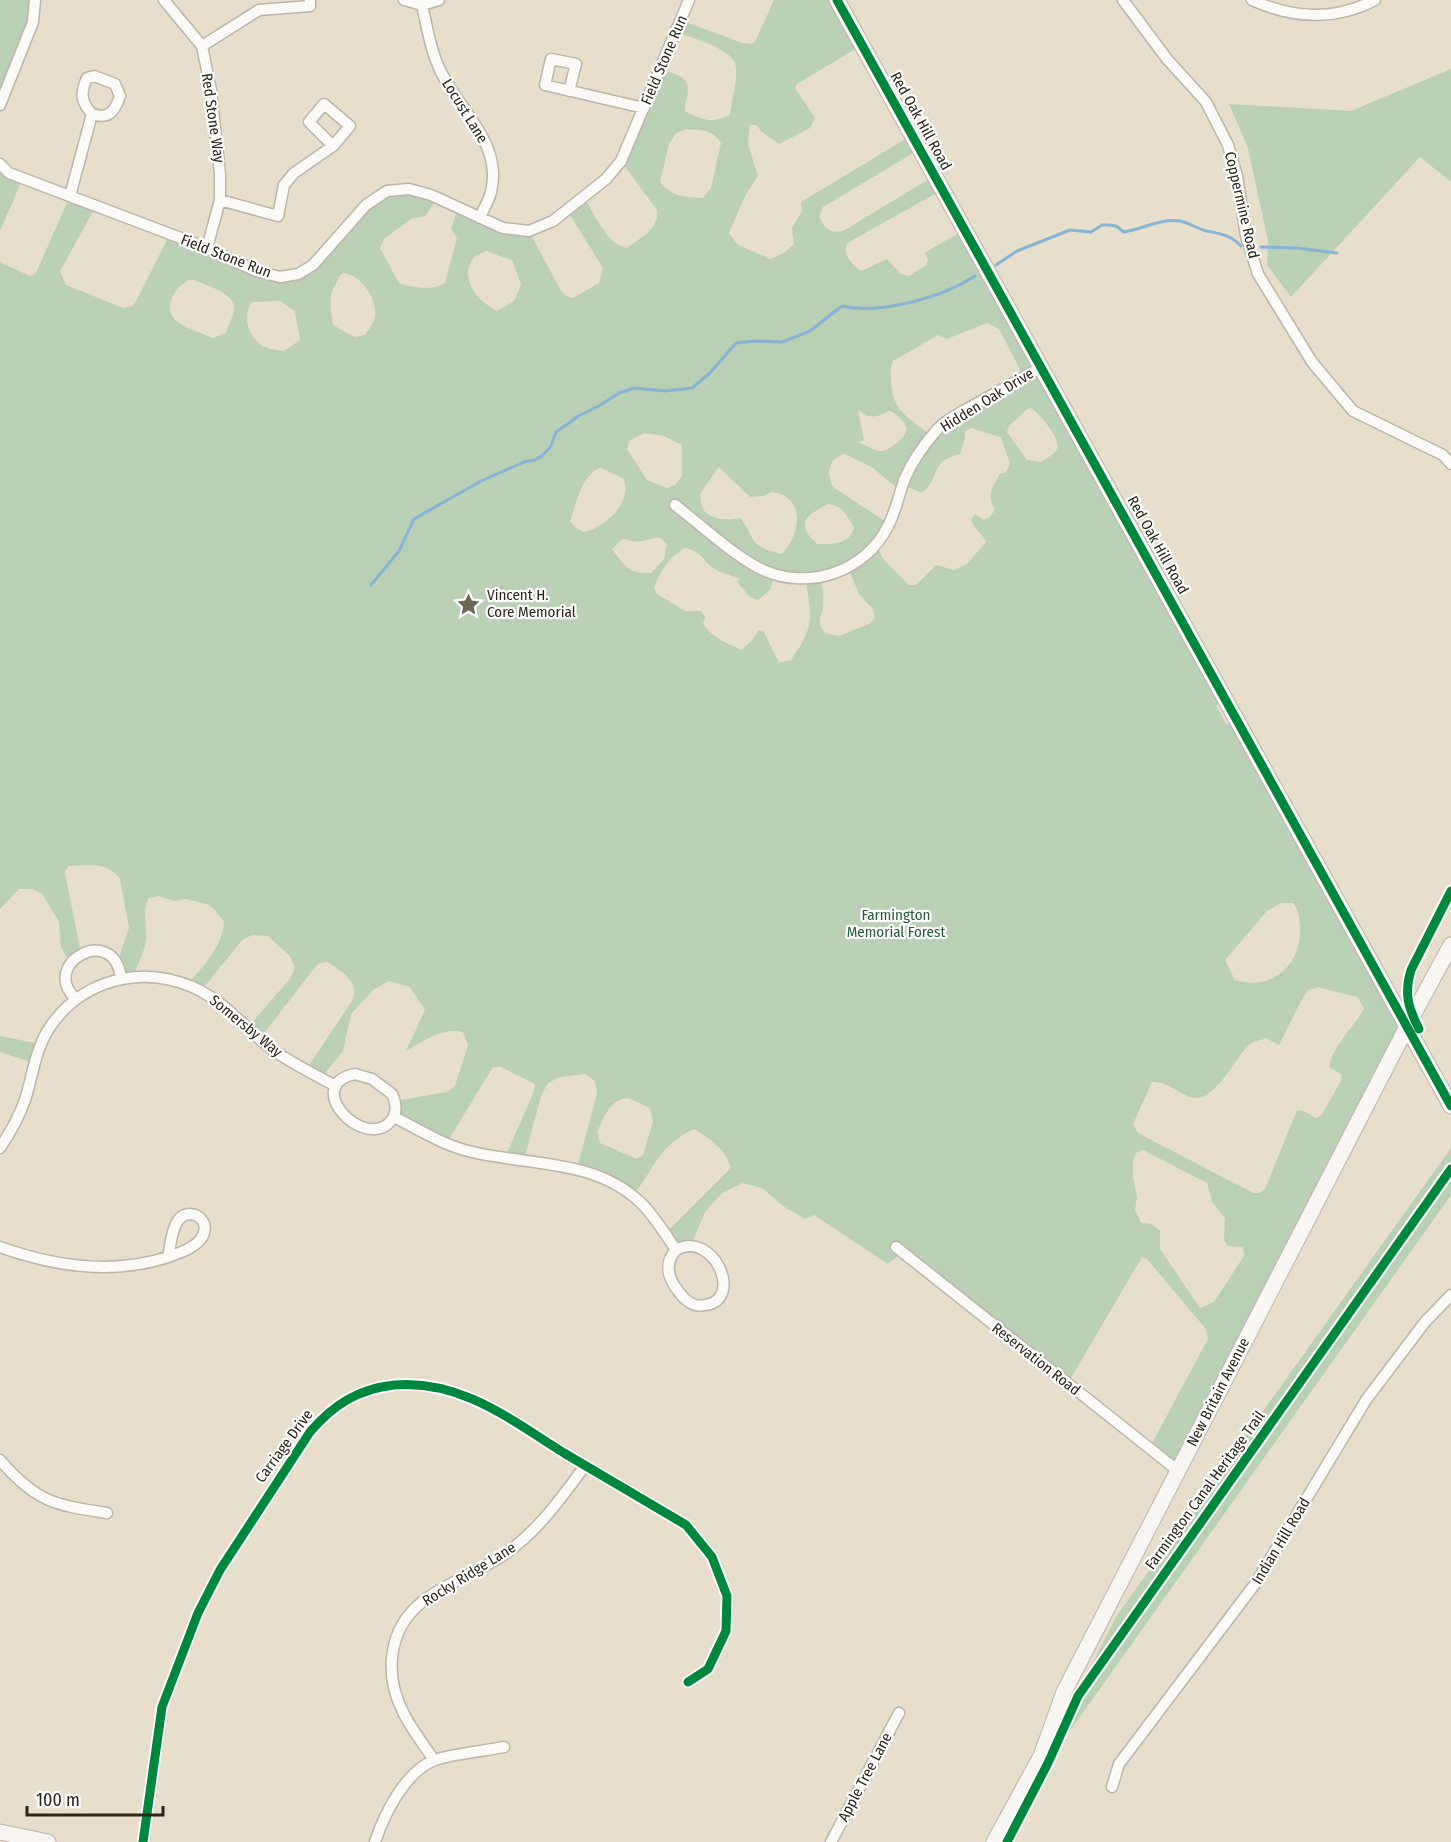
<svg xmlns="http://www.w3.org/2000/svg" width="1451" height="1842" font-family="'Fira Sans Condensed',sans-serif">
<rect width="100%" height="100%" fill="#e7decb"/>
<path fill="#b9d0b5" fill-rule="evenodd" d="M 0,0 L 35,0 L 0,105 Z
M 774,0 L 837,0 L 862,45 L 797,84 L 795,88 L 815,118 L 810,128 L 779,144 L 762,132 L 756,125 L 750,125 L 748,144 L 758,176 L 745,196 L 729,233 L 738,245 L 770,259 L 784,253 L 794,244 L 792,228 L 802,211 L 801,202 L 912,135 L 920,149 L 823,207 L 819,217 C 826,228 829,234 843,231 L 934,176 L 942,190 L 849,242 C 840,251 851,264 861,271 L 887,259 L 901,274 L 909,276 L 925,266 L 928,261 L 925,253 L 929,250 L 964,230 L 1226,699 L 1216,706 L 1227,725 L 1237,719 L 1408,1025 L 1177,1470 L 1149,1449 L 1208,1339 L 1206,1329 L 1147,1259 L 1142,1257 L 1068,1383 L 903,1252 L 888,1264 L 814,1215 L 805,1219 L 783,1206 L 762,1188 L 743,1183 L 722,1193 L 705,1212 L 691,1245 L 676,1250 L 665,1234 L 731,1168 C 726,1150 710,1138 694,1129 C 660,1145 654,1168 633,1196 L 577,1169 L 597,1093 L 595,1081 L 585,1074 L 560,1077 L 548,1083 L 541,1096 L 524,1160 L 505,1157 L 533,1094 L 535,1084 L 501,1067 L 493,1067 L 446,1144 L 394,1117 L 395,1101 L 447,1092 L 455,1086 L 468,1045 L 463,1032 C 441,1027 424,1041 406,1051 L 425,1010 L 410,987 L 389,981 L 373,990 L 351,1014 L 343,1051 L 321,1078 L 306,1070 L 352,1001 C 361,981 342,973 328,962 L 319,963 L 312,971 L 259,1040 L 247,1028 L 290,979 L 295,968 L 290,956 L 268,936 L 252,935 L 242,940 L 201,991 L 188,984 C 203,967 224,944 224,921 L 210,905 L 186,899 L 174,901 L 159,896 L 149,898 C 141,910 148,927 146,940 C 144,953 138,964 133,976 L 121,978 L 117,964 L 129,928 L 120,879 C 108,861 87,866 68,866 L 65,873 L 81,954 L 70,963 L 61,947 L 59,922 L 43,895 L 33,889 L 19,889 L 0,909 L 0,262 L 30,276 L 36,273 L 70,196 L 96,206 L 60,271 L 66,285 L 123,308 L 132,306 L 135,303 L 170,234 L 256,271 L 298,274 L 387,191 L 409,189 L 438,198 L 425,216 L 411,219 L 384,239 L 380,248 L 399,283 C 413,288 432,291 445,283 L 457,238 L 451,229 L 458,208 L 480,218 L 529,231 L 561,291 L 566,296 L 573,298 L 599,283 L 603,268 L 567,210 L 584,197 C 593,212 608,246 627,248 C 641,237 659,230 657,210 L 621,161 L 660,69 C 677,75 692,76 687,97 C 686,103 684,105 686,112 C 704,120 711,124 730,115 C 732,100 737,82 736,67 C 734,48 691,38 676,32 L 680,20 L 742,43 L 751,44 L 755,42 ZM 686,129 C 702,131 712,128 721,143 L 711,188 L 703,198 C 685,197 672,197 660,182 L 669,144 L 676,133 ZM 486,251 L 512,260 L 521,285 L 514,301 L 497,311 C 483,303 468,291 468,272 C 468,267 472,261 474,257 ZM 342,273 C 362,273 382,305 373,323 C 371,327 367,331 365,335 L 354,337 L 333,325 C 329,299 328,296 342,273 ZM 189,280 L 194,280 C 205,285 232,292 234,306 C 235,314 228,326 226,333 L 213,338 C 202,333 187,329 178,322 C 161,310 174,287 189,280 ZM 280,301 L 295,311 L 300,340 L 284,351 C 278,350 270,350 265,347 C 249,340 241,316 252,302 ZM 987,323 L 999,329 L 1024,377 L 932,436 C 909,418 892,412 891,380 C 890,373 890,368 893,361 L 938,335 L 947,339 ZM 1031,408 C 1039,413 1062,440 1057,449 C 1054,454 1046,459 1041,462 L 1027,460 L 1007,432 L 1009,426 L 1027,409 ZM 858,410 C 870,419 876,418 889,411 C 895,413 897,415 901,419 C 912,430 904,437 894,445 C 890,448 886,451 881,451 C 873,450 865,445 858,442 L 864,440 ZM 971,428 L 1001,437 L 1010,464 L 1006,472 L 1000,474 C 992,488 986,495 995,510 L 989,518 L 984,520 L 975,514 L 971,520 C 974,529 982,533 986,542 L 967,564 L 954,570 L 936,565 L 916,585 L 909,585 L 883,559 L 877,545 L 889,524 L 833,487 C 826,473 828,458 845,454 L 873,468 L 901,491 L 903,485 L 922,493 C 942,476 928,462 960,454 L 965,439 L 965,432 ZM 644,433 L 664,436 L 682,445 L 682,476 L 675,485 L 667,488 L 647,480 L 627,449 L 630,440 ZM 719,467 L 750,497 L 763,496 L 772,492 C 776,493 782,494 786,497 C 806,510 795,541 782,554 C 770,551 756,548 751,536 C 747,528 746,525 740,518 C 729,521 710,520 703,509 C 701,505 701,498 700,494 ZM 601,468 L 623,478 C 634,501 605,528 584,532 L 575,527 L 570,521 C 577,503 581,474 601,468 ZM 828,504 C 843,505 847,516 854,528 C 850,545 831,544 817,544 C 794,523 807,515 828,504 ZM 659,537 L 667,544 L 664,559 L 651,573 C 628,574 625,566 612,549 L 623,539 L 637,542 ZM 685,548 C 704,553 700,558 712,567 C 721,574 730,574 739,579 L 738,583 L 750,597 L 758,600 L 770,590 L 775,573 L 805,577 C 812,618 815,626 791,660 L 779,663 L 764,632 L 759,630 L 753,639 L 742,650 C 728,644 711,637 703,624 L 705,617 L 701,611 L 685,611 L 657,594 L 654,588 C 659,573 671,555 685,548 ZM 848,567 L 859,594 L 873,609 L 875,618 L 869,624 L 839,636 L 825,633 C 816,620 821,620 823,606 C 824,597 822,586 821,576 ZM 1281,903 L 1293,903 C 1299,910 1299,916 1300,925 C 1303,963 1273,992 1235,980 L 1225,960 L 1267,911 ZM 1318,987 L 1357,997 L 1364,1008 C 1357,1024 1328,1051 1330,1068 L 1341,1074 L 1342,1079 L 1321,1116 L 1316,1118 L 1303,1111 L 1297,1110 L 1265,1189 L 1260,1193 L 1253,1193 L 1138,1133 L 1133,1124 L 1152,1082 C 1170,1081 1182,1098 1196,1098 C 1217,1098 1235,1058 1249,1045 C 1253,1041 1261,1040 1266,1038 L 1279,1045 L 1301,1001 L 1308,990 ZM 628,1098 L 650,1108 L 653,1122 L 643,1155 L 637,1159 L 600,1143 L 597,1132 C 605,1116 609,1100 628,1098 ZM 1143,1150 L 1207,1183 L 1212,1202 L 1225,1218 L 1224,1239 L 1227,1246 L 1243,1247 L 1244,1256 L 1214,1302 L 1200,1308 L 1160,1249 L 1160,1231 L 1152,1224 L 1141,1223 L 1135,1210 L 1137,1197 L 1133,1177 L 1133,1161 L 1136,1153 Z
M 1451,69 L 1451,182 L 1420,157 L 1291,297 L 1267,265 L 1268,241 L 1248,148 L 1229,104 L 1351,111 Z
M 0,164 L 23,178 L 0,231 Z
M 0,1036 L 40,1044 L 34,1063 L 0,1052 Z
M 1451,1148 L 1451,1195 L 1062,1742 L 1077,1694 L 1116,1617 Z"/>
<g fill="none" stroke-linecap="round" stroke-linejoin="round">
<path stroke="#86b4d4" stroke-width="3" d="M 1261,247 L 1297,248 L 1337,253
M 996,265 L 1017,251 L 1070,230 L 1091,232 L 1102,225 L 1109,225 L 1116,226 L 1124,232 C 1142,229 1162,218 1180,221 C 1190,223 1197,229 1207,231 C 1221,234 1231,235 1241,246
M 371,585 L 399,551 L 414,519 L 481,481 L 524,462 L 535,460 L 543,455 L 551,446 L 556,432 L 580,415 L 599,406 L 619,393 L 634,388 L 665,391 L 692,388 L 710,373 L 736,343 L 754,341 L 782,342 L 810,331 L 842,306 C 880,315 943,297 975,276"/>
<defs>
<path id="street" d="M 164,0 L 202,46 L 211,90 L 220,174 L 220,200 L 207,248
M 404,0 L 422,5 L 439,0
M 1123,0 L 1167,59 L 1206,102 L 1228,145 L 1237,176 L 1246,236 L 1258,274 L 1312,362 L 1353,411 L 1443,455 L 1451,464
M 1252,0 C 1294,19 1334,21 1375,0
M 422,5 C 427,27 431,52 441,72 C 460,111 503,144 491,192 C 489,201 483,209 480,218
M 202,46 L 259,10 L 310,6 L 310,0
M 569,91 L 576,64 L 551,59 L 545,85 L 644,108
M 0,105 L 33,22 L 35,0
M 0,164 L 9,173 L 207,248 L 256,271 L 280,277 L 298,274 L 313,265 L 366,205 L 387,191 L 409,189 L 431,195 L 503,228 L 529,231 L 553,221 L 606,179 L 621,161 L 689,0
M 70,196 L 92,114 C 81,102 80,93 87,78 L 94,76 L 115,84 L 120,96 C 115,111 109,120 92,114
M 220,200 L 278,216 L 284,185 L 294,173 L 333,146 L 350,126 L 324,104 L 309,122 L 333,146
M 675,505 C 701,525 734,556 763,570 C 810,591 866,571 888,526 C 896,511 899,494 905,478 C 912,462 923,446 935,432 C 945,420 962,412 976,404 C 997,392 1019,380 1040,368
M 76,999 C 38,964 114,922 121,978
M 355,1074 L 372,1079 L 392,1094 C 396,1103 398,1112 391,1121 C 364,1152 301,1085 355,1074 Z
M 394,1117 C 418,1129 441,1144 468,1151 C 527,1166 593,1158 640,1202 C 654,1215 665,1234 676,1250 C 661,1266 671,1284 684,1298 C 690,1304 697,1307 705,1305 C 745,1300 713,1229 676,1250
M 0,1148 C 10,1133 19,1117 25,1100 C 33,1075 35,1049 50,1027 C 86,973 158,962 211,997 C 233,1011 251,1034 273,1050 C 293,1064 315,1075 336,1086
M 0,1247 C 53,1266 113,1275 168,1257 C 179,1253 192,1249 200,1240 C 205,1234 207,1225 201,1219 C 198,1215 194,1214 189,1214 C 172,1215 171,1244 168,1257
M 896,1247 L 1177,1470
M 0,1460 C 36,1502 54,1505 107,1513
M 434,1760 C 424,1745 412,1730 404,1714 C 384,1676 387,1630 422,1602 C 447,1582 479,1572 505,1554 C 539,1530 561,1498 585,1466
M 1112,1787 L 1119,1764 L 1255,1584 L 1366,1400 L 1425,1322 L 1451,1295
M 143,1842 L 162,1707 L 198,1613 L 220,1570 L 310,1432 C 333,1405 358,1389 394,1385 C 460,1379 511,1420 564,1453 C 604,1477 645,1501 686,1525 L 712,1557 L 727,1596 L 726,1631 L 708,1669 L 688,1682
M 375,1842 C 384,1815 405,1771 435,1760 C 452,1754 485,1751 504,1747
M 831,1842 L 899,1713"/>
<path id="secondary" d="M 837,0 L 1451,1106
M 0,1832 L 48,1842
M 994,1842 L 1041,1756 L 1064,1692 L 1413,1015 L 1451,945"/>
</defs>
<use href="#street" stroke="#bdb6a8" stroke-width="13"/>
<use href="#secondary" stroke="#bdb6a8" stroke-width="17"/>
<use href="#street" stroke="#fbfaf7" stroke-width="10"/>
<use href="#secondary" stroke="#f8f5f2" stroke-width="15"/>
<defs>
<path id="cycleway" d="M 837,0 L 1451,1106
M 1419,1029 C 1408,1007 1404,994 1411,970 L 1451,891
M 143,1842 L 162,1707 L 198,1613 L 220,1570 L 310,1432 C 333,1405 358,1389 394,1385 C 460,1379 511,1420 564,1453 C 604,1477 645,1501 686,1525 L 712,1557 L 727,1596 L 726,1631 L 708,1669 L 688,1682
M 1007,1842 L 1048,1763 L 1078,1696 L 1451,1169"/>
</defs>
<use href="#cycleway" stroke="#fff" stroke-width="13"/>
<use href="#cycleway" stroke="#00873e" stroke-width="9"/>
</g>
<defs>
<symbol id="sight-bare" viewBox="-9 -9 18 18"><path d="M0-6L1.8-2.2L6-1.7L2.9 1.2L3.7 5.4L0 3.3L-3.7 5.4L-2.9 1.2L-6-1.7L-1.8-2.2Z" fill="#6d6657" stroke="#fff" stroke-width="2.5" paint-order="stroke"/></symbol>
</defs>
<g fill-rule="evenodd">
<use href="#sight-bare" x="452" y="588" width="33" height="33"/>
</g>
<g text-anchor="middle" stroke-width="4.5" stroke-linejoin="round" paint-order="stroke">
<g font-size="15" fill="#2c2619" stroke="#fff">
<text transform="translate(664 60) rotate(-67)" y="5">Field Stone Run</text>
<text transform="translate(465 111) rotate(58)" y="5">Locust Lane</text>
<text transform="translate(213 118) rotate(82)" y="5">Red Stone Way</text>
<text transform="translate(921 121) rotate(61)" y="5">Red Oak Hill Road</text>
<text transform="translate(1242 205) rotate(77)" y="5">Coppermine Road</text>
<text transform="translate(226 256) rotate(21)" y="5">Field Stone Run</text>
<text transform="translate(987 400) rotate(-32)" y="5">Hidden Oak Drive</text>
<text transform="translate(1158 545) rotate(61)" y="5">Red Oak Hill Road</text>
<text transform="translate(246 1026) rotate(39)" y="5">Somersby Way</text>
<text transform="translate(1036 1359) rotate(38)" y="5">Reservation Road</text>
<text transform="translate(1218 1392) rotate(-63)" y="5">New Britain Avenue</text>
<text transform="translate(284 1446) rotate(-54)" y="5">Carriage Drive</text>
<text transform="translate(1205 1490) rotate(-54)" y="5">Farmington Canal Heritage Trail</text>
<text transform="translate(1281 1541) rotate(-59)" y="5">Indian Hill Road</text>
<text transform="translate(469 1574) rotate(-32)" y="5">Rocky Ridge Lane</text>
<text transform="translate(865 1777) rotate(-62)" y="5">Apple Tree Lane</text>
</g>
<g font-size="15" fill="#2c2619" stroke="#fff" text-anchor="start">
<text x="487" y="600">Vincent H.<tspan x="487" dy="17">Core Memorial</tspan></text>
</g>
<g font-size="15" fill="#245c3a" stroke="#fff">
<text x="896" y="920">Farmington<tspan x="896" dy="17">Memorial Forest</tspan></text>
</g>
</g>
<path d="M27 1806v9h136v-9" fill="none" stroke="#2c2619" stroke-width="3"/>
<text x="36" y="1806" font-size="18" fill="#2c2619" stroke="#ffffff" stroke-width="4.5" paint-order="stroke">100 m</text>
</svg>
